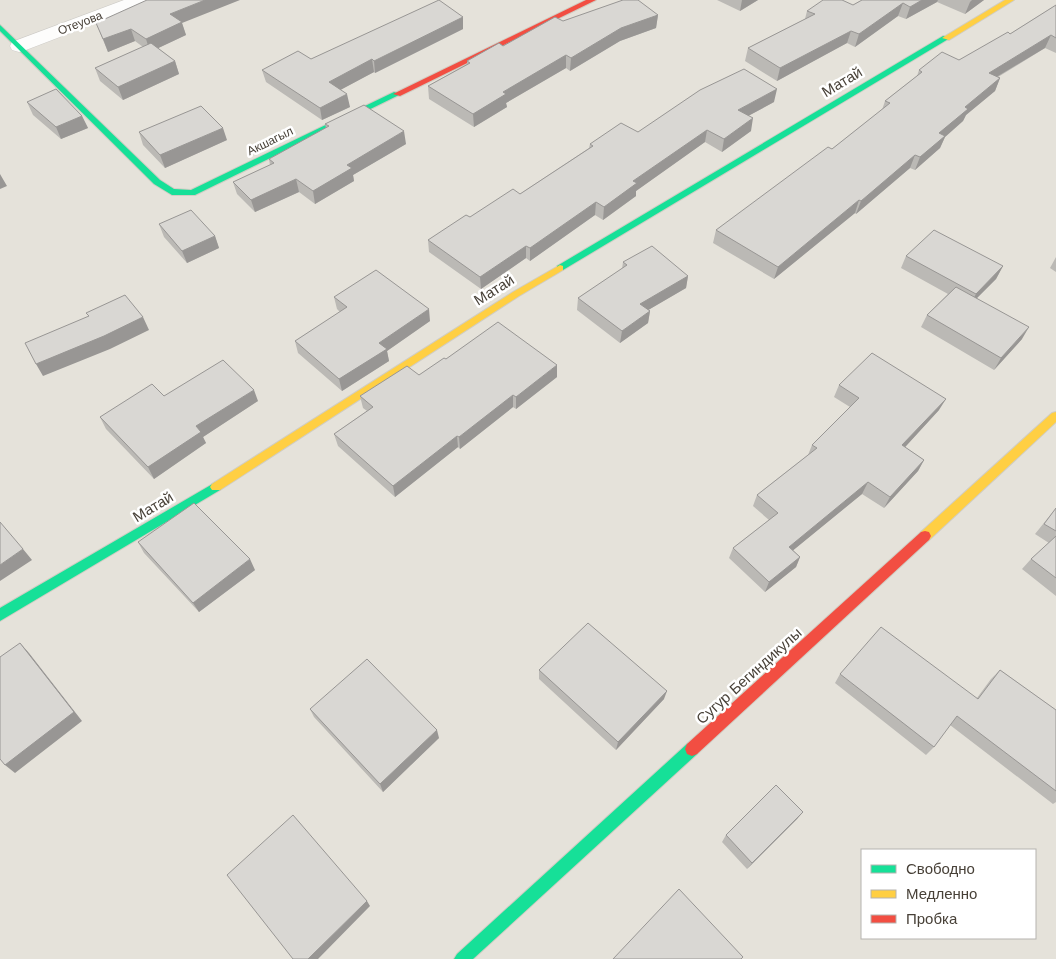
<svg xmlns="http://www.w3.org/2000/svg" width="1056" height="959" font-family="'Work Sans',sans-serif">
<rect width="100%" height="100%" fill="#f1f0ec"/>
<path fill="#e5e2da" fill-rule="evenodd" d="M 0,0 L 1056,0 L 1056,959 L 0,959 ZM 862,850 L 1035,850 L 1035,938 L 862,938 Z"/>
<g fill="none" stroke-linecap="round" stroke-linejoin="round">
<defs>
<path id="street" d="M 124,0 L 149,0 L 146,4 L 26,50 L 19,52 L 12,50 L 10,46 L 12,42 Z"/>
<path id="fast" d="M 0,25 L 160,180 L 174,189 L 191,190 L 394,92 L 401,94 L 195,195 L 172,195 L 154,184 L 0,31 Z
M 943,36 L 950,38 L 563,270 L 557,270 L 557,266 Z
M 216,482 L 220,484 L 222,487 L 220,490 L 0,621 L 0,608 Z
M 692,742 L 697,744 L 699,749 L 697,754 L 473,959 L 454,959 L 457,954 L 687,744 Z"/>
<path id="slow" d="M 1005,0 L 1014,0 L 949,40 L 942,38 Z
M 560,265 L 563,266 L 563,270 L 519,296 L 220,490 L 212,490 L 210,487 L 212,484 L 513,292 Z
M 1056,412 L 1056,422 L 929,540 L 925,541 L 921,540 L 919,536 L 921,532 L 1052,413 Z"/>
<path id="jam" d="M 586,0 L 596,0 L 400,96 L 393,94 Z
M 925,531 L 929,532 L 931,536 L 929,540 L 697,754 L 692,756 L 687,754 L 685,749 L 687,744 L 921,532 Z"/>
</defs>
<use href="#street" stroke="#ceccc8" stroke-width="1"/>
<use href="#fast" stroke="#d0cdc3" stroke-width="2"/>
<use href="#slow" stroke="#d0cdc3" stroke-width="2"/>
<use href="#jam" stroke="#d0cdc3" stroke-width="2"/>
<use href="#street" fill="#fdfdfc" fill-rule="evenodd"/>
<use href="#fast" fill="#16e098" fill-rule="evenodd"/>
<use href="#slow" fill="#ffcf43" fill-rule="evenodd"/>
<use href="#jam" fill="#f24e42" fill-rule="evenodd"/>
</g>
<path fill="#bbb9b5" d="M 717,0 L 758,0 L 740,11 Z
M 862,0 L 984,0 L 965,14 L 937,2 L 906,19 L 898,16 L 855,47 L 847,43 L 777,81 L 745,61 L 748,48 L 805,19 L 807,11 L 853,5 Z
M 1056,5 L 1056,53 L 1045,48 L 998,77 L 1000,78 L 995,91 L 966,115 L 963,121 L 945,137 L 940,148 L 915,170 L 910,168 L 856,214 L 855,213 L 774,279 L 713,243 L 716,230 L 832,149 L 882,110 L 885,101 L 917,76 L 919,70 L 959,60 L 1010,34 Z
M 658,15 L 656,28 L 620,41 L 570,71 L 566,68 L 506,103 L 507,107 L 474,127 L 429,99 L 428,86 L 467,64 L 467,61 L 563,21 Z
M 463,17 L 463,29 L 375,73 L 374,72 L 340,90 L 350,107 L 322,120 L 266,82 L 262,70 L 311,59 Z
M 96,23 L 182,23 L 186,35 L 158,48 L 175,61 L 179,74 L 123,100 L 100,81 L 95,68 L 143,47 L 135,41 L 108,52 Z
M 27,102 L 82,116 L 88,128 L 61,139 L 33,115 Z
M 774,102 L 748,116 L 751,131 L 722,152 L 705,142 L 636,191 L 636,196 L 603,220 L 595,215 L 530,261 L 526,258 L 481,289 L 429,252 L 428,240 L 470,217 L 520,194 L 589,148 L 590,144 L 638,132 Z
M 325,124 L 406,144 L 353,175 L 354,181 L 315,204 L 299,192 L 255,212 L 237,194 L 233,182 L 270,165 L 269,159 L 326,128 Z
M 139,132 L 227,140 L 165,168 L 143,145 Z
M 159,224 L 215,236 L 219,248 L 187,263 L 164,237 Z
M 906,256 L 1003,266 L 996,279 L 977,298 L 1022,339 L 994,370 L 921,327 L 927,315 L 948,294 L 901,268 Z
M 1056,257 L 1056,272 L 1050,268 Z
M 623,262 L 688,276 L 686,288 L 648,310 L 650,311 L 648,323 L 620,343 L 577,310 L 578,298 L 622,269 Z
M 334,297 L 430,321 L 387,351 L 389,361 L 342,391 L 298,353 L 295,341 L 340,312 L 337,309 Z
M 446,359 L 557,377 L 516,409 L 513,407 L 460,449 L 458,447 L 395,497 L 338,446 L 334,434 L 367,411 L 363,408 L 360,396 L 419,375 Z
M 839,385 L 939,410 L 905,447 L 924,460 L 918,471 L 884,508 L 862,494 L 793,550 L 800,557 L 796,567 L 765,592 L 729,558 L 733,548 L 769,520 L 753,506 L 757,495 L 808,455 L 812,445 L 850,407 L 834,397 Z
M 258,401 L 203,437 L 206,443 L 154,479 L 106,429 L 100,417 Z
M 1056,508 L 1056,596 L 1022,569 L 1031,559 L 1049,543 L 1035,534 Z
M 138,542 L 255,570 L 199,612 L 144,553 Z
M 539,670 L 664,699 L 616,750 L 539,679 Z
M 1000,670 L 1056,710 L 1056,802 L 1053,804 L 950,725 L 934,747 L 926,755 L 835,683 L 840,674 L 977,698 L 991,679 Z
M 310,709 L 439,738 L 383,792 L 314,717 Z
M 803,812 L 797,819 L 747,869 L 722,842 L 726,835 Z"/>
<path fill="#989694" d="M 205,0 L 240,0 L 182,23 L 186,35 L 150,52 L 146,39 L 170,14 Z
M 742,0 L 758,0 L 740,11 Z
M 922,0 L 938,0 L 937,2 L 906,19 L 910,7 Z
M 972,0 L 984,0 L 965,14 L 970,2 Z
M 903,3 L 898,16 L 855,47 L 859,34 Z
M 658,15 L 656,28 L 620,41 L 570,71 L 571,58 L 621,28 Z
M 463,17 L 463,29 L 375,73 L 374,61 Z
M 131,29 L 135,41 L 108,52 L 103,39 Z
M 851,31 L 847,43 L 777,81 L 780,68 Z
M 1051,35 L 1045,48 L 983,85 L 989,73 Z
M 566,55 L 566,68 L 506,103 L 507,107 L 474,127 L 473,114 L 503,92 Z
M 372,59 L 374,72 L 331,95 L 329,82 Z
M 175,61 L 179,74 L 123,100 L 118,87 Z
M 1000,78 L 995,91 L 966,115 L 963,121 L 945,137 L 940,148 L 915,170 L 920,157 L 939,133 L 965,107 Z
M 777,89 L 774,102 L 735,123 L 738,110 Z
M 347,94 L 350,107 L 322,120 L 320,108 Z
M 82,116 L 88,128 L 61,139 L 56,127 Z
M 753,118 L 751,131 L 722,152 L 724,139 Z
M 223,128 L 227,140 L 165,168 L 160,155 Z
M 707,130 L 705,142 L 636,191 L 636,196 L 603,220 L 604,207 L 633,181 Z
M 404,131 L 406,144 L 353,175 L 354,181 L 315,204 L 313,191 L 347,165 Z
M 915,155 L 910,168 L 856,214 L 861,201 Z
M 0,174 L 7,186 L 0,189 Z
M 296,179 L 299,192 L 255,212 L 251,200 Z
M 859,200 L 855,213 L 774,279 L 778,267 Z
M 596,202 L 595,215 L 530,261 L 530,248 Z
M 215,236 L 219,248 L 187,263 L 182,251 Z
M 526,246 L 526,258 L 481,289 L 480,277 Z
M 1003,266 L 996,279 L 969,306 L 976,294 Z
M 688,276 L 686,288 L 638,316 L 640,304 Z
M 429,309 L 430,321 L 387,351 L 389,361 L 342,391 L 339,379 L 379,343 Z
M 650,311 L 648,323 L 620,343 L 622,331 Z
M 143,317 L 149,330 L 110,349 L 43,376 L 36,364 Z
M 1029,327 L 1022,339 L 994,370 L 1001,358 Z
M 557,365 L 557,377 L 516,409 L 516,397 Z
M 254,390 L 258,401 L 203,437 L 206,443 L 154,479 L 148,467 L 196,426 Z
M 513,395 L 513,407 L 460,449 L 459,437 Z
M 946,399 L 939,410 L 896,457 L 902,445 Z
M 457,436 L 458,447 L 395,497 L 393,486 Z
M 924,460 L 918,471 L 884,508 L 890,497 Z
M 868,482 L 862,494 L 785,557 L 789,547 Z
M 23,549 L 32,560 L 0,581 L 0,565 Z
M 800,557 L 796,567 L 765,592 L 769,582 Z
M 250,559 L 255,570 L 199,612 L 193,603 Z
M 20,643 L 29,653 L 82,721 L 15,773 L 5,765 Z
M 667,691 L 664,699 L 616,750 L 618,742 Z
M 437,730 L 439,738 L 383,792 L 380,784 Z
M 803,812 L 797,819 L 747,869 L 752,863 Z
M 367,901 L 370,906 L 318,959 L 308,959 Z"/>
<path fill="#d9d7d3" stroke="#989694" d="M 147,0 L 205,0 L 170,14 L 182,22 L 146,39 L 131,29 L 103,39 L 96,23 Z
M 439,0 L 463,17 L 374,61 L 372,59 L 329,82 L 347,94 L 320,108 L 262,70 L 298,51 L 311,59 Z
M 623,0 L 638,0 L 658,15 L 621,28 L 571,58 L 566,55 L 503,92 L 506,94 L 473,114 L 428,86 L 470,63 L 467,61 L 499,43 L 503,46 L 555,17 L 563,21 Z
M 823,0 L 842,0 L 853,5 L 862,0 L 922,0 L 910,7 L 903,3 L 859,34 L 851,31 L 780,68 L 748,48 L 815,14 L 807,11 Z
M 1056,5 L 1056,38 L 1051,35 L 989,73 L 1000,78 L 965,107 L 968,109 L 939,133 L 945,136 L 920,157 L 915,155 L 861,201 L 859,200 L 778,267 L 716,230 L 828,147 L 832,149 L 890,103 L 885,101 L 922,72 L 919,70 L 942,52 L 959,60 L 1008,32 L 1010,34 Z
M 151,43 L 175,61 L 118,87 L 95,68 Z
M 744,69 L 777,89 L 738,110 L 753,118 L 724,139 L 707,130 L 633,181 L 637,183 L 604,207 L 596,202 L 530,248 L 526,246 L 480,277 L 428,240 L 466,215 L 470,217 L 513,189 L 520,194 L 593,146 L 590,144 L 621,123 L 638,132 L 700,90 Z
M 56,89 L 82,116 L 56,127 L 27,102 Z
M 364,105 L 404,131 L 347,165 L 352,168 L 313,191 L 296,179 L 251,200 L 233,182 L 274,163 L 269,159 L 329,126 L 325,124 Z
M 201,106 L 223,128 L 160,155 L 139,132 Z
M 191,210 L 215,236 L 182,251 L 159,224 Z
M 934,230 L 1003,266 L 976,294 L 906,256 Z
M 652,246 L 688,276 L 640,304 L 650,311 L 622,331 L 578,298 L 627,265 L 623,262 Z
M 376,270 L 429,309 L 379,343 L 387,349 L 339,379 L 295,341 L 347,307 L 334,297 Z
M 956,287 L 1029,327 L 1001,358 L 927,315 Z
M 125,295 L 143,317 L 104,336 L 36,364 L 25,343 L 89,316 L 86,313 Z
M 498,322 L 557,365 L 516,397 L 513,395 L 459,437 L 457,436 L 393,486 L 334,434 L 373,407 L 360,396 L 407,366 L 419,375 L 444,358 L 446,359 Z
M 872,353 L 946,399 L 902,445 L 924,460 L 890,497 L 868,482 L 789,547 L 800,557 L 769,582 L 733,548 L 778,513 L 757,495 L 817,448 L 812,445 L 859,398 L 839,385 Z
M 223,360 L 254,390 L 196,426 L 201,432 L 148,467 L 100,417 L 152,384 L 164,396 Z
M 194,503 L 250,559 L 193,603 L 138,542 Z
M 1056,508 L 1056,531 L 1044,524 Z
M 0,522 L 23,549 L 0,565 Z
M 1056,536 L 1056,578 L 1031,559 Z
M 588,623 L 667,691 L 618,742 L 539,670 Z
M 881,627 L 978,699 L 1000,670 L 1056,710 L 1056,791 L 957,716 L 934,747 L 840,674 Z
M 20,643 L 74,712 L 5,765 L 0,759 L 0,657 Z
M 367,659 L 437,730 L 380,784 L 310,709 Z
M 776,785 L 803,812 L 752,863 L 726,835 Z
M 293,815 L 367,901 L 308,959 L 293,959 L 227,875 Z
M 679,889 L 743,957 L 741,959 L 613,959 Z"/>
<g text-anchor="middle" stroke-width="5" stroke-linejoin="round" paint-order="stroke">
<g font-size="12" fill="#484138" stroke="#fff">
<text transform="translate(80 23) rotate(-21)" y="4">Отеуова</text>
<text transform="translate(270 141) rotate(-26)" y="4">Акшагыл</text>
</g>
<g font-size="15" fill="#484138" stroke="#fff">
<text transform="translate(842 82) rotate(-31)" y="5">Матай</text>
<text transform="translate(494 290) rotate(-32)" y="5">Матай</text>
<text transform="translate(153 507) rotate(-31)" y="5">Матай</text>
<text transform="translate(749 676) rotate(-42)" y="5">Сугур Бегиндикулы</text>
</g>
</g>
<rect x="861" y="849" width="175" height="90" fill="#ffffff" stroke="#b6b3af"/>
<rect x="871" y="865" width="25" height="8" fill="#16e098" stroke="#b6b3af"/>
<text x="906" y="874" font-size="15" fill="#484138">Свободно</text>
<rect x="871" y="890" width="25" height="8" fill="#ffcf43" stroke="#b6b3af"/>
<text x="906" y="899" font-size="15" fill="#484138">Медленно</text>
<rect x="871" y="915" width="25" height="8" fill="#f24e42" stroke="#b6b3af"/>
<text x="906" y="924" font-size="15" fill="#484138">Пробка</text>
</svg>
